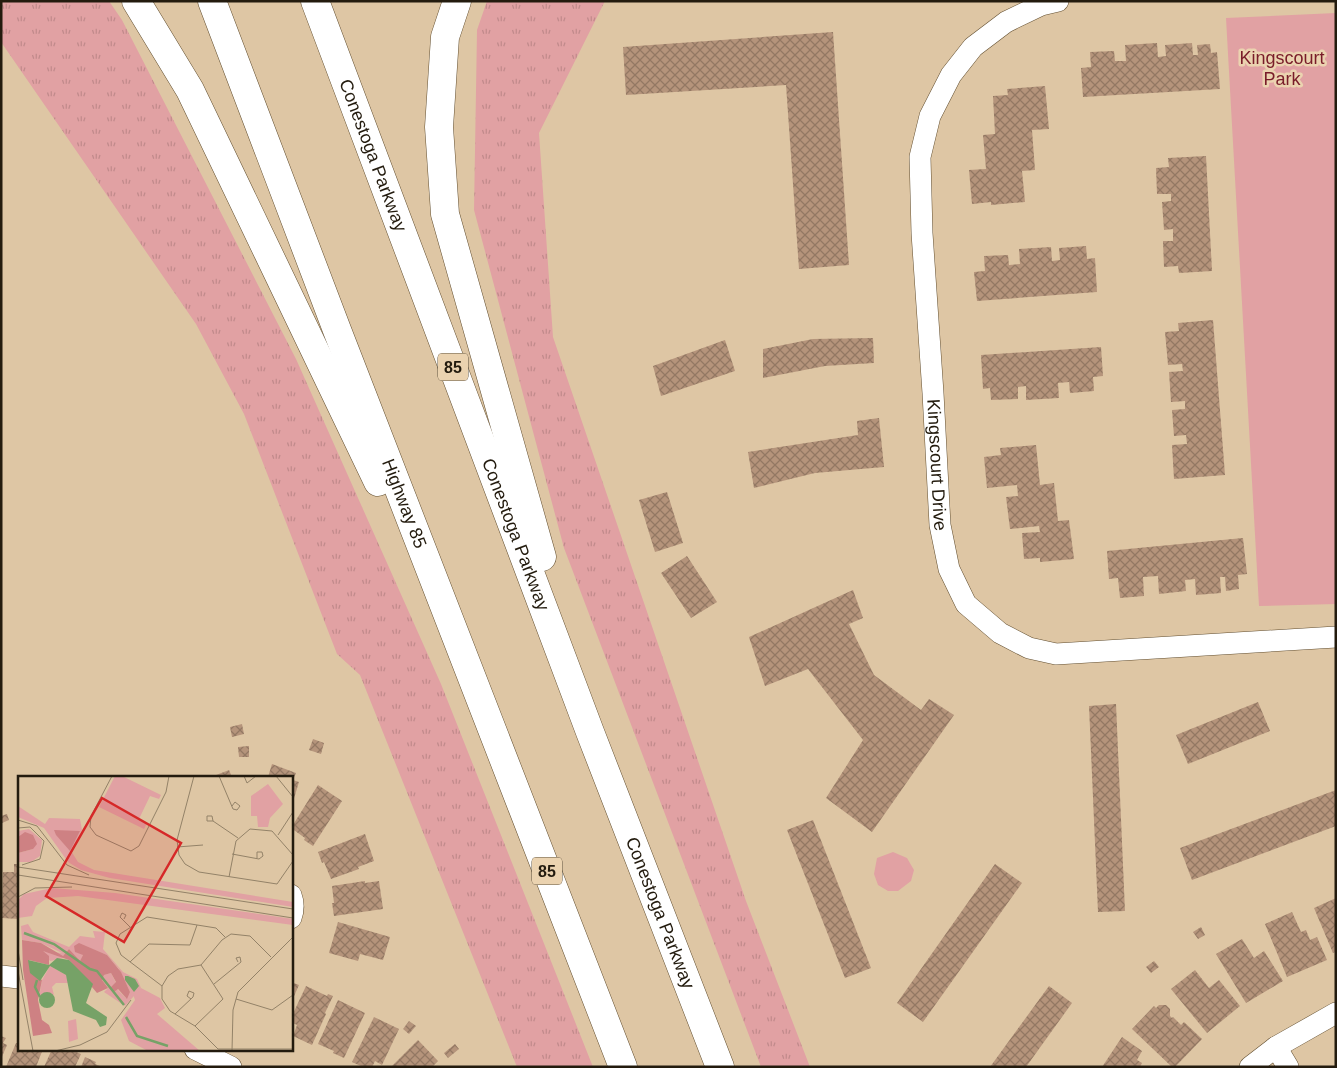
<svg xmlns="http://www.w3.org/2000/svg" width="1337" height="1068" font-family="Helvetica,sans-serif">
<defs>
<pattern id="grass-tufts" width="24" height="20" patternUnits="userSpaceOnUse" patternTransform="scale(1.25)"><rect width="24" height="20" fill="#e1a1a3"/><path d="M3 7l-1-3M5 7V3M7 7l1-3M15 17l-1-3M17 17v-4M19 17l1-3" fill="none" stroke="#c18a8b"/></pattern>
<pattern id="building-cross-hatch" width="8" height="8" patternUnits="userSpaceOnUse" patternTransform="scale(1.25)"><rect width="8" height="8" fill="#b5947b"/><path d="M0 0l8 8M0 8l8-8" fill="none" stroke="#937863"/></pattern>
</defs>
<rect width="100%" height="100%" fill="#dec6a4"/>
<path fill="url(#grass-tufts)" d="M 1,1 L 109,1 L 122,20 L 296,359 L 441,684 L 593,1067 L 517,1067 L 360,675 L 337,654 L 244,414 L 196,324 L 1,42 Z
M 487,1 L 605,1 L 539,133 L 553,337 L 746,901 L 810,1067 L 761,1067 L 564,548 L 474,210 L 477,30 Z"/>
<path fill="#e1a1a3" d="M 1336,13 L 1336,604 L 1259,606 L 1226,18 Z
M 893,852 L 907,858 L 914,870 L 911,881 L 898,891 L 888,891 L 878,885 L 874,874 L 877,858 Z"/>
<path fill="url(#building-cross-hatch)" d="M 833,32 L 849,265 L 799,269 L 786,85 L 626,95 L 623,47 Z
M 1157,43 L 1158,57 L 1166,56 L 1165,45 L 1192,43 L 1193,55 L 1198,55 L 1197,45 L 1210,44 L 1211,53 L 1217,52 L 1220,89 L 1083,97 L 1081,68 L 1091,67 L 1090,52 L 1114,51 L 1115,61 L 1126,61 L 1125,45 Z
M 1045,86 L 1049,129 L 1032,130 L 1035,170 L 1022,171 L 1025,202 L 991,205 L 991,202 L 972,204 L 969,170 L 986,169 L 983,135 L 995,134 L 993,96 L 1008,95 L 1007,89 Z
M 1206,156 L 1212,271 L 1179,273 L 1178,266 L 1164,267 L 1163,241 L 1173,241 L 1173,229 L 1164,230 L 1162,202 L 1171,201 L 1171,194 L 1157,194 L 1156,168 L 1169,167 L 1168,158 Z
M 1086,246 L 1087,259 L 1095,258 L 1097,292 L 977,301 L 974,272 L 985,271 L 984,256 L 1008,255 L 1009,265 L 1020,264 L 1019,249 L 1051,247 L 1052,261 L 1060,260 L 1059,248 Z
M 1213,320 L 1225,475 L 1174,479 L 1172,445 L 1187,444 L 1186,435 L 1174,436 L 1172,410 L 1185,409 L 1185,401 L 1171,402 L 1169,372 L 1183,371 L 1182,364 L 1168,365 L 1165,332 L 1179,331 L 1178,323 Z
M 873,338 L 874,363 L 825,366 L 763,378 L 763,349 L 813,339 Z
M 725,340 L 735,371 L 661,396 L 653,366 Z
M 1101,347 L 1103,376 L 1093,377 L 1094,391 L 1070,393 L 1069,382 L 1058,383 L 1059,398 L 1026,400 L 1026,386 L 1018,387 L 1018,399 L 991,400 L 990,388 L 983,389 L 981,355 Z
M 879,418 L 884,467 L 815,473 L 754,488 L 748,452 L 858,435 L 857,421 Z
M 1036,445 L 1040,485 L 1054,483 L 1058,521 L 1069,520 L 1074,559 L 1040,562 L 1040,558 L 1024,559 L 1022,533 L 1040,532 L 1039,526 L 1010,529 L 1006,497 L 1018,496 L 1017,485 L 987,488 L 984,457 L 1001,455 L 1000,448 Z
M 667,492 L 683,543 L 655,552 L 639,500 Z
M 1243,538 L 1247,574 L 1238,575 L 1239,589 L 1226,591 L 1225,577 L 1220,577 L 1221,593 L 1196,595 L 1195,579 L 1185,580 L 1186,591 L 1159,594 L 1158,576 L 1143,577 L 1144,596 L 1120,598 L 1118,578 L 1109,579 L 1107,551 Z
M 687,556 L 717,602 L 691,618 L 661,573 Z
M 853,590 L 863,618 L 849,624 L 874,675 L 921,710 L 929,699 L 954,715 L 872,832 L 826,798 L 863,740 L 808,669 L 765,686 L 749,637 Z
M 1258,702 L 1270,731 L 1188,764 L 1176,735 Z
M 1116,704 L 1125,911 L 1098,912 L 1089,706 Z
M 242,724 L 244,734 L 232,737 L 230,727 Z
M 313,739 L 324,743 L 321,754 L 309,750 Z
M 249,746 L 249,757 L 239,757 L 238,747 Z
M 272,764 L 296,773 L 293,780 L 299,782 L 292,805 L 291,777 L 268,777 Z
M 229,770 L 232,777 L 211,777 Z
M 318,785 L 342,801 L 313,846 L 304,840 L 305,838 L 291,828 Z
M 1336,790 L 1336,826 L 1192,880 L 1180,848 Z
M 7,814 L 9,820 L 2,823 L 1,816 Z
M 813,820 L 871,968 L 845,978 L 787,830 Z
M 365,834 L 374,861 L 358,867 L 359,869 L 331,879 L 324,862 L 322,863 L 318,852 Z
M 14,864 L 19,864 L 19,919 L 2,918 L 3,872 L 14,872 Z
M 995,864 L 1022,883 L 923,1022 L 897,1003 Z
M 365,881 L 365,883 L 379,881 L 383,909 L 334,916 L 332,903 L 334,903 L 332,886 Z
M 1336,898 L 1336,952 L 1333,953 L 1314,908 Z
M 1292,912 L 1301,932 L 1306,930 L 1310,940 L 1317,937 L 1327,960 L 1287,977 L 1265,924 Z
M 338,922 L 390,937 L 383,960 L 360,954 L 358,961 L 329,953 Z
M 1201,927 L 1205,935 L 1198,939 L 1193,932 Z
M 1242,939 L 1254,958 L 1264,951 L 1283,981 L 1246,1003 L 1216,954 Z
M 1154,961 L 1159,967 L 1151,973 L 1146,967 Z
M 1195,970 L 1209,988 L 1219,980 L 1240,1006 L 1207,1033 L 1171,989 Z
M 291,982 L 299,985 L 291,1003 Z
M 306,986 L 327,996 L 328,994 L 333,996 L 325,1013 L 326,1014 L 312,1045 L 293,1036 L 297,1025 L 291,1022 L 291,1018 Z
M 1049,986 L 1072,1003 L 1026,1067 L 990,1067 Z
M 338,1000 L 365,1013 L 344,1058 L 333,1053 L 334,1051 L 318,1044 Z
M 1159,1005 L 1166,1005 L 1170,1009 L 1170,1016 L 1172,1018 L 1173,1017 L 1181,1025 L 1184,1022 L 1202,1039 L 1175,1067 L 1172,1067 L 1132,1029 L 1154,1006 L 1156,1008 Z
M 374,1017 L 399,1029 L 382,1065 L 375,1061 L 372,1067 L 363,1067 L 352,1062 Z
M 409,1021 L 416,1026 L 409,1034 L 403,1029 Z
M 1,1036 L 6,1038 L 3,1043 L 7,1045 L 1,1059 Z
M 1122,1037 L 1142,1051 L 1137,1060 L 1142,1063 L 1140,1067 L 1102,1067 Z
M 418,1040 L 438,1061 L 432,1067 L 391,1067 Z
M 16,1043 L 19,1044 L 19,1049 L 43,1049 L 36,1067 L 6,1067 Z
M 455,1044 L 459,1049 L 448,1058 L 444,1053 Z
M 52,1049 L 62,1049 L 68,1052 L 69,1049 L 81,1054 L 75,1067 L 44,1067 Z
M 85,1057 L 96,1062 L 95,1064 L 102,1067 L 81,1067 Z"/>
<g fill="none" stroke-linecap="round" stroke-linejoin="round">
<defs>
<g id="minor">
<path id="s1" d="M 1058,1 L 1041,5 L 1006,22 L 973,47 L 951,75 L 930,116 L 920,157 L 922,233 L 933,393 L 940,525 L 949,569 L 966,604 L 1000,633 L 1029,648 L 1056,654 L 1336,637"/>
<path d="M 291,895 C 294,903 294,910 291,918"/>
<path d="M 1,976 L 19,978"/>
<path d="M 1276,1047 L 1288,1067"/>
<path d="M 195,1049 L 231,1067"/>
<path d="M 1250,1067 L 1276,1047 L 1336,1013"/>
</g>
<g id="motorway">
<path d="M 136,1 L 190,90 L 378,482"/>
<path id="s2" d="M 212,1 L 337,330 L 623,1067"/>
<path id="s3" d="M 315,1 L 590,732 L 720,1067"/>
<path d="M 457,1 L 445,37 L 439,127 L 445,214 L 542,557"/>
</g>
</defs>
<use href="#minor" stroke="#624e2f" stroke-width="22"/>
<use href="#motorway" stroke="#624e2f" stroke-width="29"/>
<use href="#minor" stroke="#fff" stroke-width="21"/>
<use href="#motorway" stroke="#fff" stroke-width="28"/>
</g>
<g text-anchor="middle" stroke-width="5" stroke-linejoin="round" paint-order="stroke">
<g fill="#ebd3b0" stroke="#5f523f" stroke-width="1">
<rect x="438" y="353.5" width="30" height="27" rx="4"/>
<rect x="532" y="857.5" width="30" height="27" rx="4"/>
</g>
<g font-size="16" font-weight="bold" fill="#231b0e">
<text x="453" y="373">85</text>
<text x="547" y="877">85</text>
</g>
<g font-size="18" fill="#791c29" stroke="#ebd3b0">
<text x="1282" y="64">Kingscourt<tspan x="1282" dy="21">Park</tspan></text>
</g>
<g font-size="18" fill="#231b0e" stroke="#ebd3b0">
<text dy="6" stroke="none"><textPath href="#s3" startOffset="165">Conestoga Parkway</textPath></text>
<text dy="6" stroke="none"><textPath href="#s1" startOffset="530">Kingscourt Drive</textPath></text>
<text dy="6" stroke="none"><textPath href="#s2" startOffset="538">Highway 85</textPath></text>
<text dy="6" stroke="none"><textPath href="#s3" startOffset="570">Conestoga Parkway</textPath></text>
<text dy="6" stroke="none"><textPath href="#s3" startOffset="975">Conestoga Parkway</textPath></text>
</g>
</g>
<g transform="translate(18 776)">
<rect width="275" height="275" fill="#dec6a4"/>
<path d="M 0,30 L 27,48 L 31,42 L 62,43 L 64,54 L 53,75 L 60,86 L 76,94 L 275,126 L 275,131 L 92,102 L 63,94 L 50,86 L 26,52 L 0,41 ZM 11,53 L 24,64 L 22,80 L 13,86 L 0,86 L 0,77 L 15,73 L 7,57 L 0,61 L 0,55 ZM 34,112 L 97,117 L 275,143 L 275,149 L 60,120 L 29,122 L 18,130 L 14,140 L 0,142 L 0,124 L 6,118 ZM 10,148 L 15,156 L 51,171 L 62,160 L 77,162 L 75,155 L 87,156 L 85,173 L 105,196 L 119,203 L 123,212 L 107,230 L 86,216 L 90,212 L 84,204 L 86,199 L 93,197 L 98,207 L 92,212 L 96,216 L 99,213 L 108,222 L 112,216 L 101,193 L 89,179 L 61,168 L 65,179 L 62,186 L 51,173 L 44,181 L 46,182 L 32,185 L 24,175 L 44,177 L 23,167 L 4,164 L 3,150 ZM 32,190 L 48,199 L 51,207 L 38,207 L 34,211 L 36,219 L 32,217 L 21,222 L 24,204 Z" fill="#e1a1a3"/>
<path d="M 36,54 L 62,55 L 52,75 L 38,59 ZM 7,56 L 15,59 L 19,68 L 15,73 L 0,77 L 0,61 ZM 4,164 L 23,167 L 45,180 L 51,173 L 62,185 L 65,179 L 57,176 L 56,170 L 61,167 L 89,179 L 103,196 L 112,216 L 109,223 L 100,213 L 96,216 L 92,212 L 98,206 L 93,197 L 86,199 L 84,204 L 90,212 L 79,217 L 51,184 L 25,175 L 31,180 L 31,189 L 11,184 L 15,197 L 24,204 L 20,224 L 24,244 L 31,249 L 34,257 L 15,260 L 5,194 Z" fill="#ce8183"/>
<path d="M 97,0 L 104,0 L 143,19 L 141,23 L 132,20 L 121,43 L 129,47 L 126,53 L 81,31 ZM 250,8 L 265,28 L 252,42 L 250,51 L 240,51 L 239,40 L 233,40 L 233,20 ZM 123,212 L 142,222 L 147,232 L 139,238 L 182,275 L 130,275 L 111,265 L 103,244 L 117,224 L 115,218 ZM 58,243 L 60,263 L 51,266 L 50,245 Z" fill="#e1a1a3"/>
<path d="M 39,182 L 51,184 L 75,208 L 68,227 L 89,241 L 88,249 L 82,251 L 78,244 L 55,235 L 48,199 L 32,190 L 22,205 L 12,197 L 10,184 L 31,189 ZM 110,200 L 117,203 L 121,210 L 116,216 L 107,204 L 107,200 ZM21 224a8 8 0 1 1 16 0a8 8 0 1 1-16 0Z" fill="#76a267"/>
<path fill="none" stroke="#76a267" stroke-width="2.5" d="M 6,157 L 36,168 L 72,193 L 79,195 L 106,229M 19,204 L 17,211 L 22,221M 108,241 L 119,260 L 150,270"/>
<path fill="none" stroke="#938268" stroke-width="1" d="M 94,0 L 73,40 L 72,51 L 78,59 L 113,75 L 121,70 L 148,16 L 151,0M 176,0 L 159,64 L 161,79 L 167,88 L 181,96 L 259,108 L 275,85M 201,0 L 215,33 L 219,34 L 222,30 L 217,26 L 214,30M 226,0 L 229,7 L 238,0M 258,0 L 275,21M 0,44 L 19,50 L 49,89 L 71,99M 195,45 L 194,40 L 189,40 L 189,45 L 195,45 L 220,62M 0,52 L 12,51 L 26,65 L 22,83 L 4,89M 260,59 L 275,36M 159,71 L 185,69M 214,78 L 241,83 L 245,80 L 244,76 L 239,76 L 239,82M 0,91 L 275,133M 0,99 L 275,142M 211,101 L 218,65 L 232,53 L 254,55 L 275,79M 0,121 L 17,112 L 54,111M 106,143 L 108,139 L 104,137 L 102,141 L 112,151M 0,174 L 5,204M 253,181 L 232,160 L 213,158 L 204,164 L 183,189 L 160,193 L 150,200 L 144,210 L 144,223 L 152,235 L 177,250 L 200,273 L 275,273M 112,186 L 131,168 L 172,169 L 179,149M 0,195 L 15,275M 196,208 L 223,186 L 222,181 L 218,182 L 220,186M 144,210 L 103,179 L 98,167 L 102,158 L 129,141 L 198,152 L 207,161M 218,223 L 254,234 L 275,219M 157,238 L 175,221 L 176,217 L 171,215 L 169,220 L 173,223M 177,250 L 205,223 L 183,189M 37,275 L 62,269 L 89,256 L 113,224M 214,275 L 215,234 L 220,216 L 275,161"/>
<path fill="#d62828" fill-opacity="0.15" stroke="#d62828" stroke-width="2.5" d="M 84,22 L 163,67 L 106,166 L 28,120 Z"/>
<rect width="275" height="275" fill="none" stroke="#231b0e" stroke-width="2.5"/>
</g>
<rect width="1337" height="1068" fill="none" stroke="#231b0e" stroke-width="5"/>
</svg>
